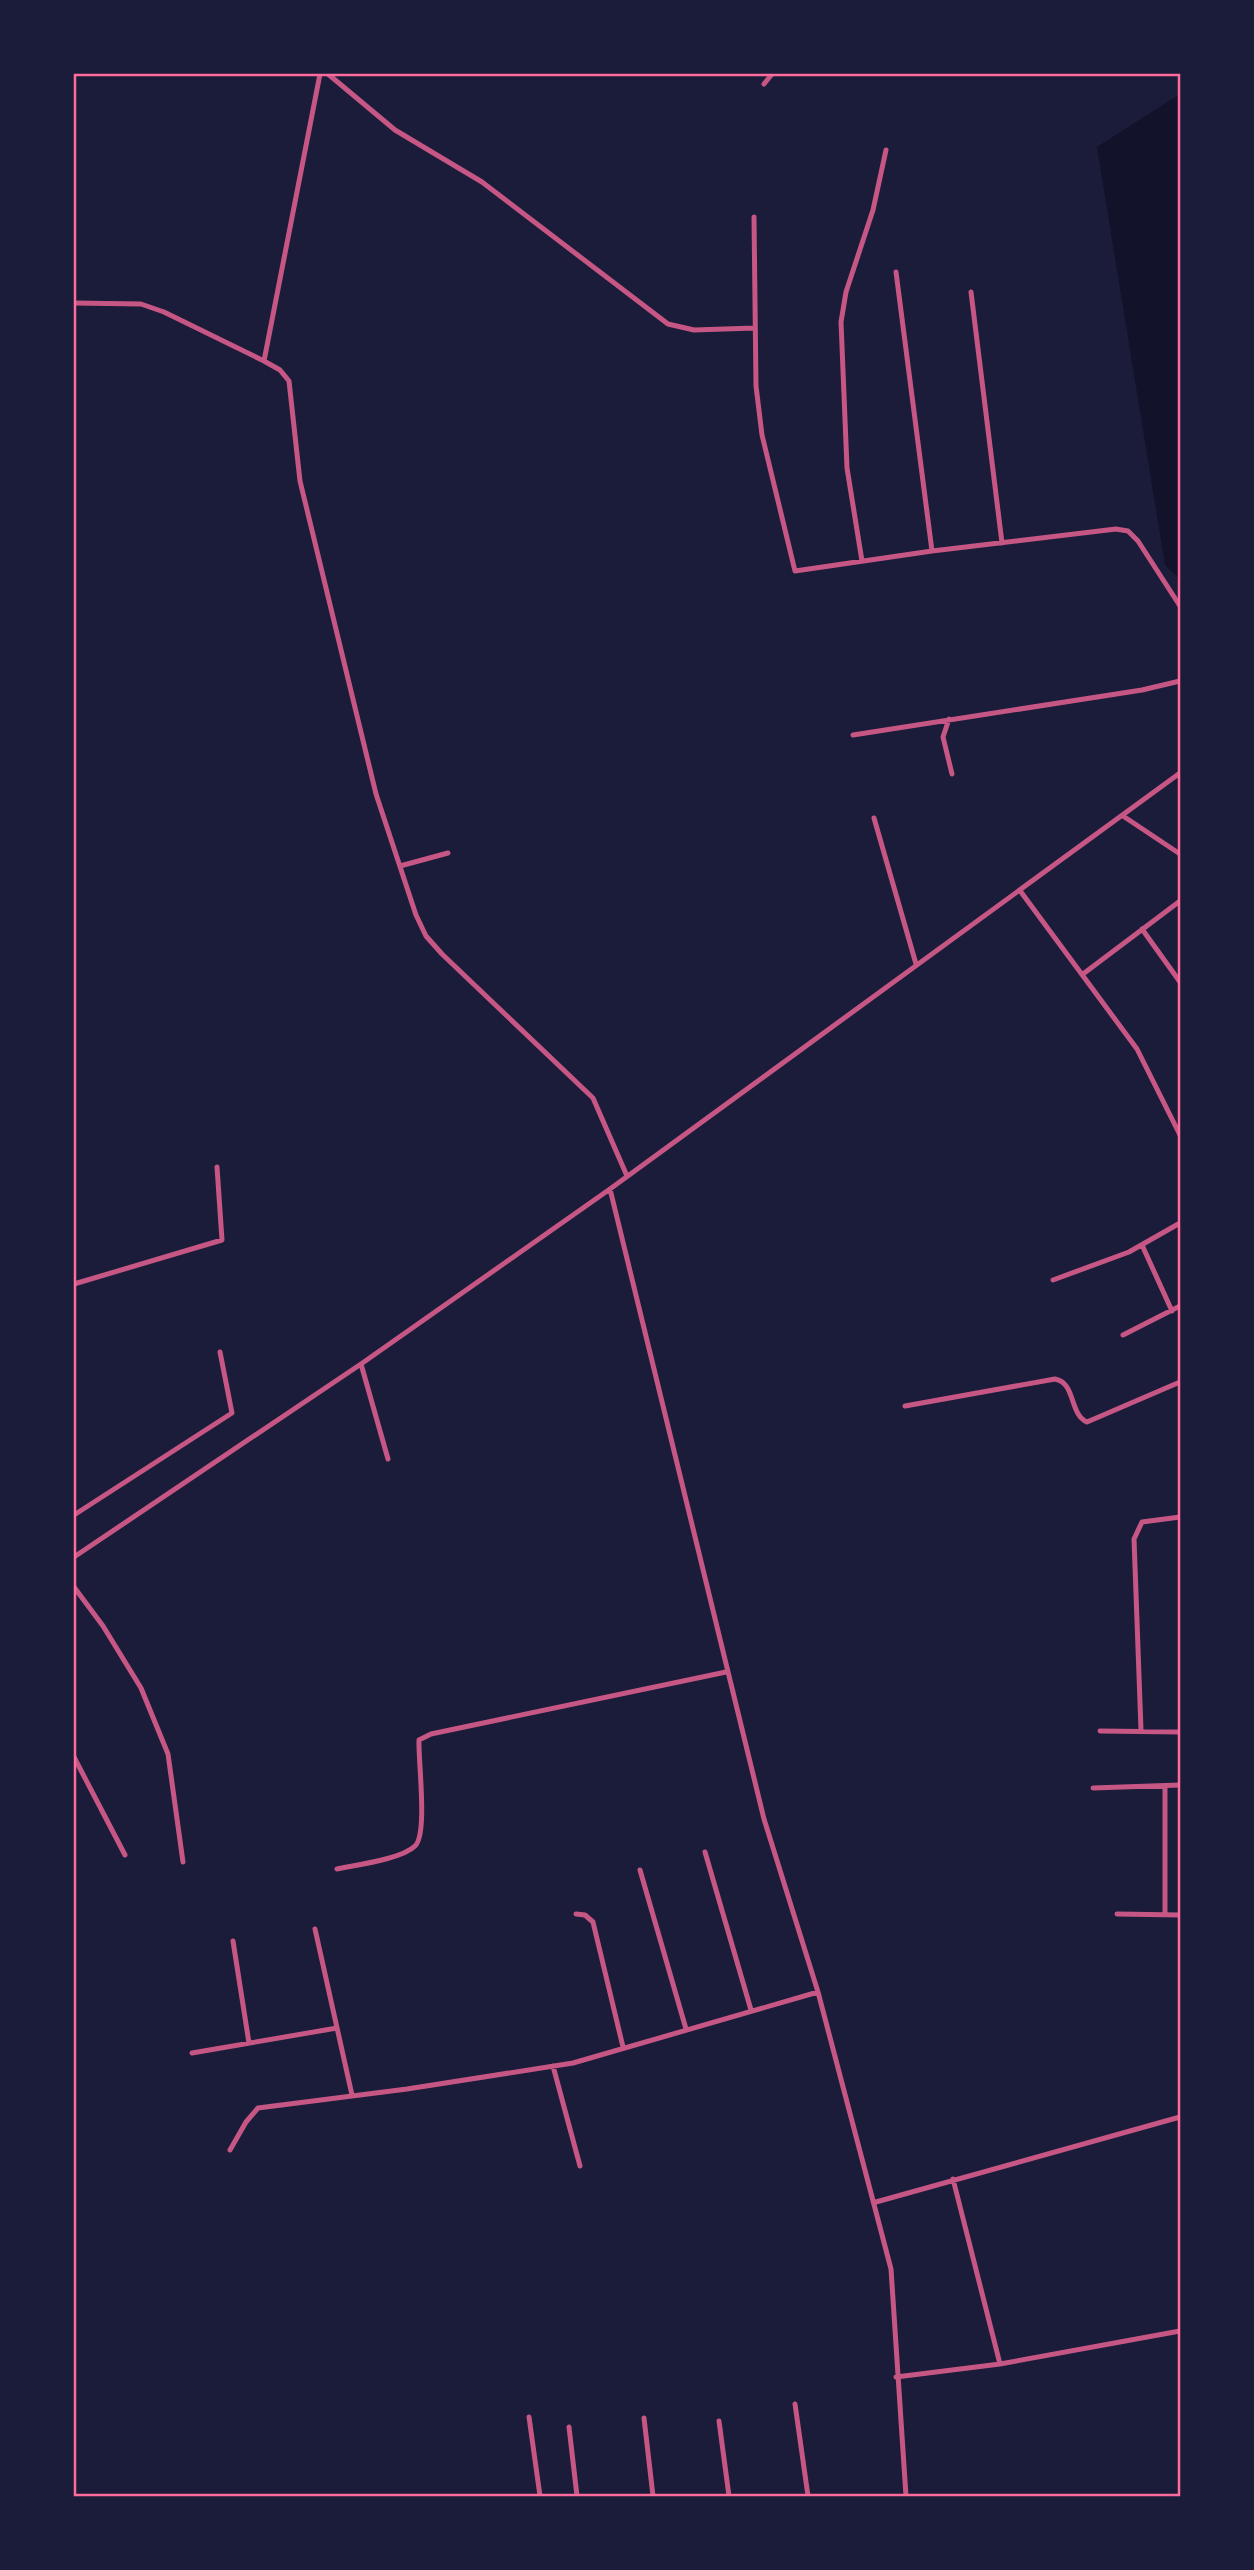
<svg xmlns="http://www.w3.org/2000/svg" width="1254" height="2570" font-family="'Public Sans',sans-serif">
<rect width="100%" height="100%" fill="#1b1b3a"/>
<path fill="#12122b" d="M 1180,94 L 1180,580 L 1165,565 L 1097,147 Z"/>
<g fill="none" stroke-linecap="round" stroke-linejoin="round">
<path stroke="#c65784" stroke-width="5" d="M 328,74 L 395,130 L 482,182 L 668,324 L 694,330 L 755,328
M 764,84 L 772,74
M 754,217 L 756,386 L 762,435 L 795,571 L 932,551 L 1116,529 L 1128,531 L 1138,541 L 1180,606
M 896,272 L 932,551
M 971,292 L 1002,543
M 74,303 L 141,304 L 164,312 L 264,361 L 280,370 L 289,381 L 300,481 L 376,794 L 416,915 L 426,936 L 442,954 L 593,1098 L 627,1176
M 264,361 L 320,74
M 862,561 L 847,468 L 841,322 L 846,292 L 873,210 L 886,150
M 949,719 L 943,737 L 952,774
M 853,735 L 1142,690 L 1180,681
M 1123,816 L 1180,854
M 874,818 L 916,964
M 400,866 L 448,853
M 1021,892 L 1137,1049 L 1180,1135
M 1142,929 L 1180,982
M 1083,974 L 1180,901
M 610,1189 L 764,1819 L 818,1992 L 891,2269 L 906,2496
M 1142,1245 L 1172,1311
M 1053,1280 L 1129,1252 L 1180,1223
M 74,1284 L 222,1240 L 217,1167
M 1123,1335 L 1180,1306
M 361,1364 L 388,1459
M 905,1406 L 1055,1379 C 1076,1383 1069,1414 1087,1422 L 1180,1382
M 74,1515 L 232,1413 L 220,1352
M 74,1557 L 361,1364 L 610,1189 L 1180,773
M 74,1587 L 103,1626 L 141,1688 L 168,1754 L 183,1862
M 1141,1730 L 1134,1539 L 1142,1522 L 1180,1517
M 1100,1731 L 1180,1732
M 74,1757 L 125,1855
M 1093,1788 L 1180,1785
M 705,1852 L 751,2010
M 337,1869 C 356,1865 402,1859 415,1846 C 428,1834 418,1760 419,1740 L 431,1734 L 726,1672
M 640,1870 L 686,2029
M 576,1914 L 585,1915 L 593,1922 L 623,2047
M 1117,1914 L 1180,1915
M 1165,1914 L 1165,1786
M 315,1929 L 352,2095
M 233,1941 L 249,2043
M 192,2053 L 337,2028
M 553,2066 L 580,2166
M 230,2150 L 246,2122 L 258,2108 L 407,2089 L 573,2063 L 818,1992
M 953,2179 L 1000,2364
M 876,2202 L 1180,2117
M 896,2377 L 1000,2364 L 1180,2331
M 795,2404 L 808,2496
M 529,2417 L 540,2496
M 644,2418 L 653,2496
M 719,2421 L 729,2496
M 569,2427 L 577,2496"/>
</g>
<rect width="1254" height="2570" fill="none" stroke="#1b1b3a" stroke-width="150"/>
<rect x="75" y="75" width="1104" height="2420" fill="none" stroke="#ff6b9d" stroke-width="2.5"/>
</svg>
